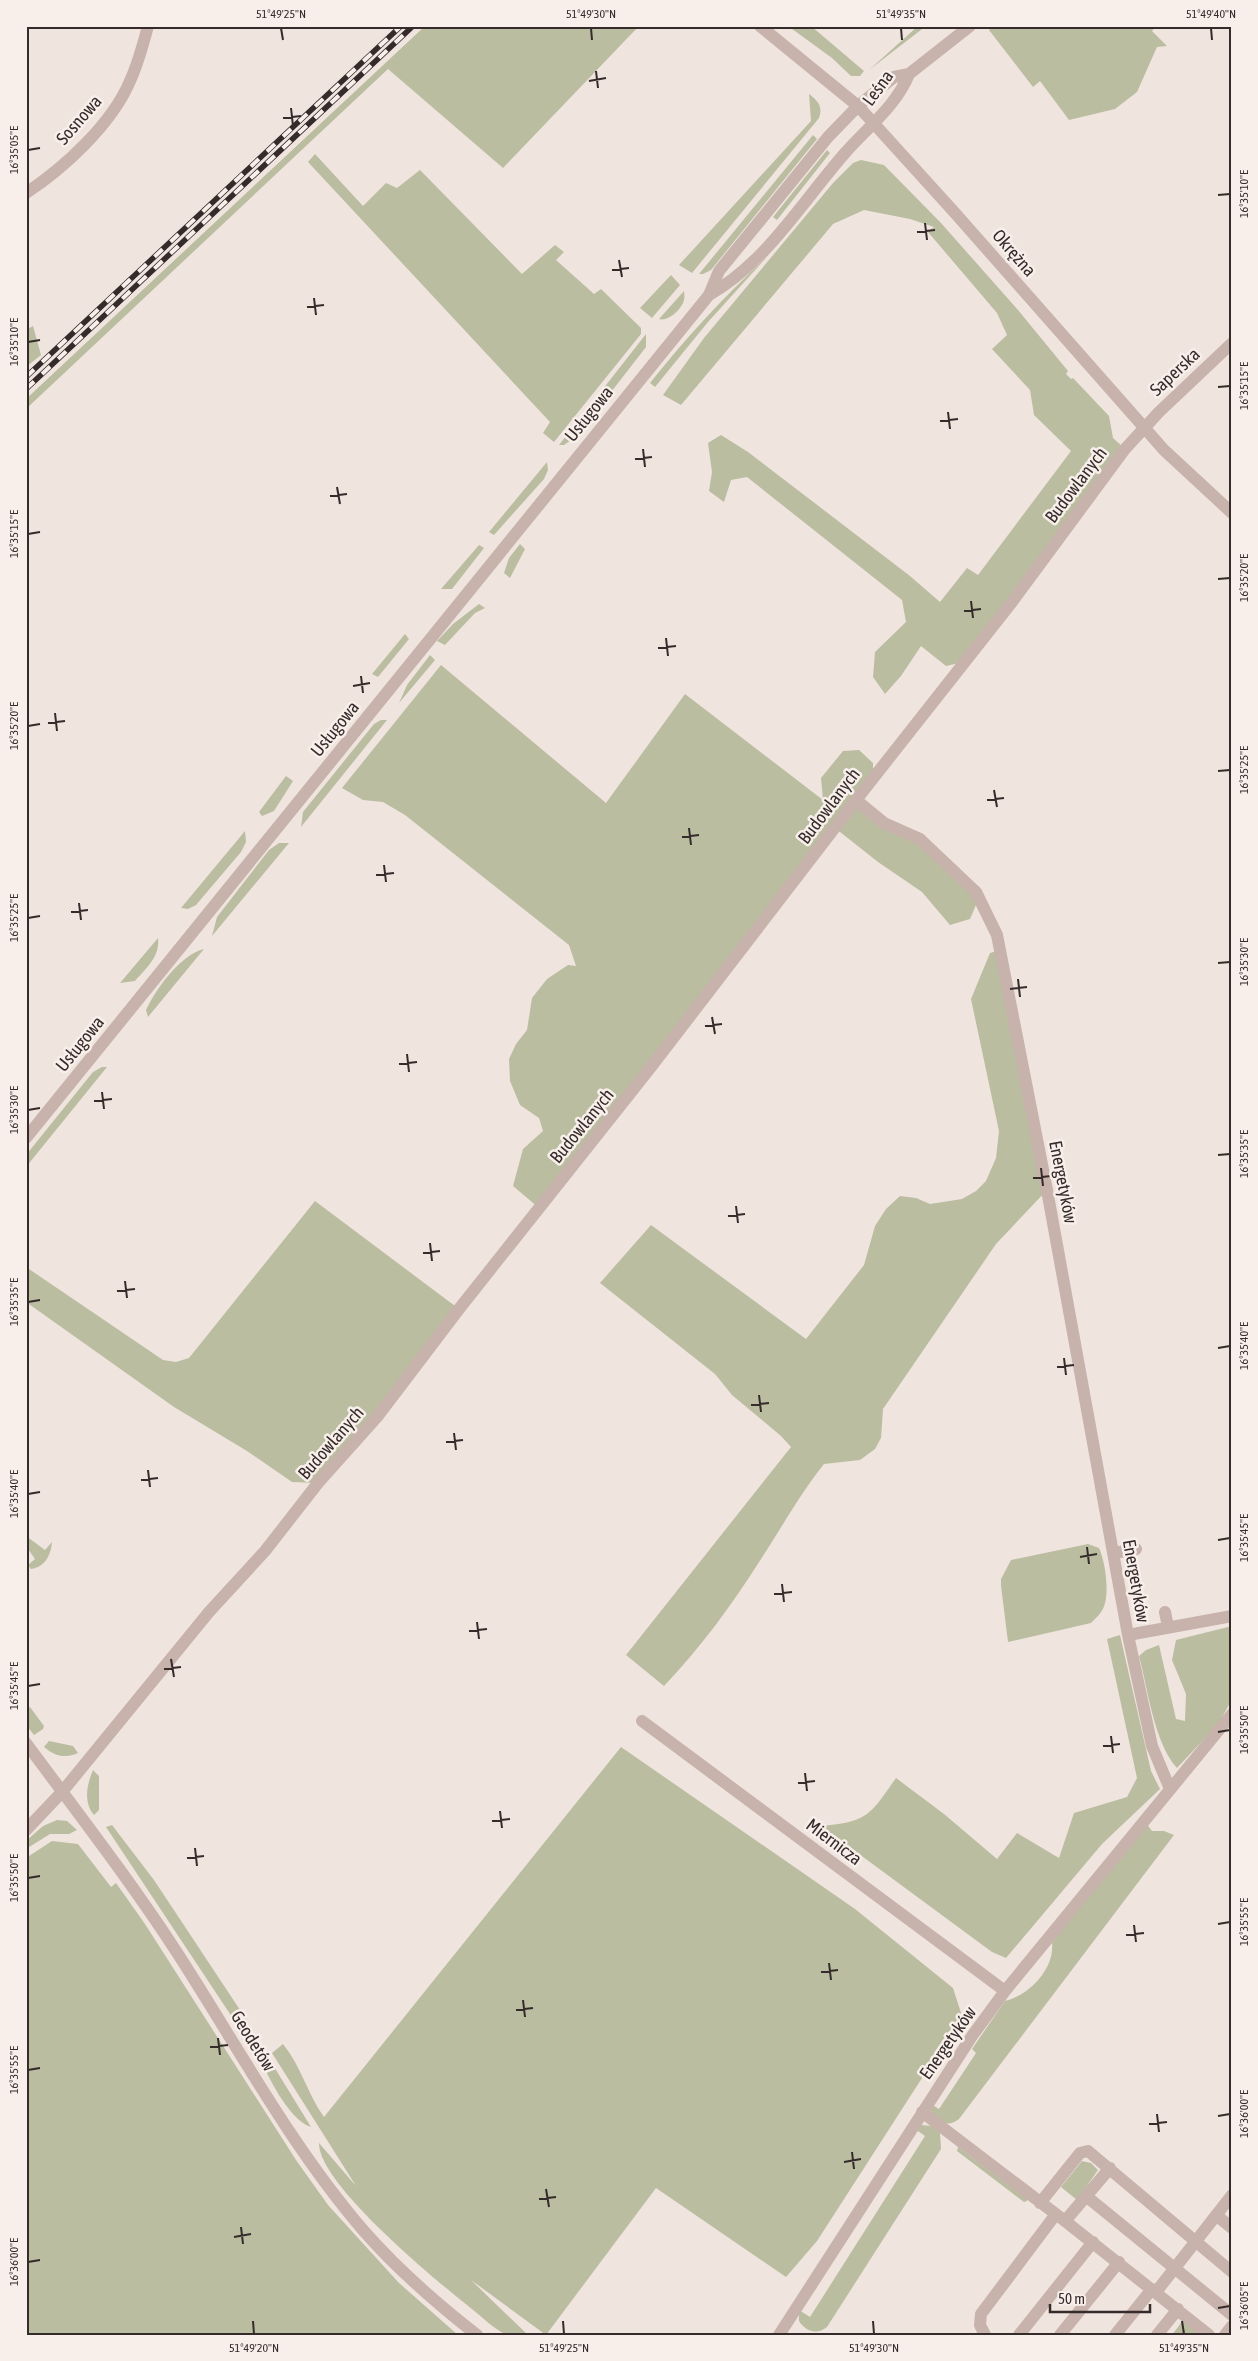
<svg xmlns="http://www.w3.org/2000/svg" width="1258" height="2361" font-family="'Asap Condensed',sans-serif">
<rect width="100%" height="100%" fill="#f0e4df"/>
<path fill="#babda0" d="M 425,26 L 639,26 L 503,168 L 388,69 L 26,409 L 26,399 Z
M 788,26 L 811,26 L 864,71 L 860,76 L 851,76 L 832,58 Z
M 918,26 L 926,26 L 869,70 Z
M 993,26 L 1156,26 L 1152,31 L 1167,46 L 1157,47 L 1137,92 L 1115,109 L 1069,120 L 1040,81 L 1033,87 L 989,30 Z
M 809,94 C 818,101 823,106 819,118 L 692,273 L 679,265 L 811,121 Z
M 813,135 L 817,139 L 711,270 L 703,274 L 699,274 Z
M 827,150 L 830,153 L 777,220 L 773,217 Z
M 315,154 L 363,206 L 386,183 L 397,188 L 420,170 L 522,274 L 555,245 L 564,252 L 556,260 L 594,294 L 601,289 L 641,328 L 641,334 L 554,442 L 543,433 L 550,422 L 308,162 Z
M 861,160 L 884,165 L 941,223 L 1018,310 L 1068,371 L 1066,374 L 1071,379 L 1073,378 L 1109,416 L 1113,438 L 1125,449 L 963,662 L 946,666 L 921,646 L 901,676 L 885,694 L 873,677 L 875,652 L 906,622 L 902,600 L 747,477 L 731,480 L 724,502 L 709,491 L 712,472 L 708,443 L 721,435 L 748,452 L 910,576 L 940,602 L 967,568 L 978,575 L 1071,451 L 1034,415 L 1030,390 L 992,349 L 1007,335 L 997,313 L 928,232 L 934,227 L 910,219 L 864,210 L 833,224 L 681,405 L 663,395 L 704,338 L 833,183 L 853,163 Z
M 767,257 L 708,322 L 655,387 L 650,383 C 686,338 724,296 767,257 Z
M 671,275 L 680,285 L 652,318 L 640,308 Z
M 684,291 C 684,294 685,297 684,300 C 682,309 668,322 659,319 Z
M 33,326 L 41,355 L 26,367 L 26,330 Z
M 646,334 L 646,347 L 577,436 L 564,445 L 559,445 Z
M 547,462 L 548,470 L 544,479 L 494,535 L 489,532 Z
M 520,544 L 525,549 L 510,578 L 504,573 L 509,558 Z
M 479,545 L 484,548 L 452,589 L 441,589 Z
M 479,604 L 485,608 L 475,613 L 445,645 L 437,641 L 453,624 Z
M 405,634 L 409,639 L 378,677 L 372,674 Z
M 430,655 L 435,660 L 399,703 L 407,685 Z
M 441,665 L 606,803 L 685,694 L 823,800 L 821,778 L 843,751 L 859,750 L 873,763 L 873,778 L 856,800 L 920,839 L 979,898 L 970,919 L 950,925 L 922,892 L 878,862 L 835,828 L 539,1208 L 513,1186 L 523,1149 L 543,1131 L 539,1118 L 520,1105 L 510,1081 L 509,1059 L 516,1044 L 527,1030 L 532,998 L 547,979 L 568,965 L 576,966 L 569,945 L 405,815 L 383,802 L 363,800 L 342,788 Z
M 381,720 L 387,720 L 301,827 L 303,812 L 374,724 Z
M 286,776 L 293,781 L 274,811 L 262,816 L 259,812 Z
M 245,831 L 246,842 L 241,852 L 196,905 L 188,909 L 181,908 Z
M 279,843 L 289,843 L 212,936 L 217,917 L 269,850 Z
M 158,938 C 160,957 147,967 135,981 L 120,983 Z
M 204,949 L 148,1017 L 146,1010 C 156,989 181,954 204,949 Z
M 1000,950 L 1047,1190 L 996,1244 L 883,1409 L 881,1438 L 875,1449 L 860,1460 L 824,1464 C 800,1494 782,1527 761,1559 C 732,1605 701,1647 664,1686 L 626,1655 L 791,1447 L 781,1436 L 732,1395 L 715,1374 L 600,1283 L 651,1225 L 806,1339 L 864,1265 L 875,1226 L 886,1209 L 900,1196 L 916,1198 L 930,1204 L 962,1199 L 976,1191 L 986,1181 L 996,1158 L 999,1131 L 971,999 L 990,953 Z
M 102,1067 L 107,1067 L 26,1167 L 26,1155 L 93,1072 Z
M 315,1201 L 459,1309 L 318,1483 L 292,1482 L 247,1451 L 174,1407 L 26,1302 L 26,1267 L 163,1360 L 176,1362 L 189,1358 Z
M 26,1536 L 45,1550 L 52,1542 C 51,1555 45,1567 31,1569 L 28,1565 L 35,1559 L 26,1546 Z
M 1088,1544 L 1099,1548 C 1105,1561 1109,1589 1105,1603 C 1103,1612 1097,1617 1091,1623 L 1008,1642 L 1001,1586 L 1001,1579 L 1011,1560 Z
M 1232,1626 L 1232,1699 L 1219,1723 L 1177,1768 C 1154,1743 1148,1689 1139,1656 L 1146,1650 L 1159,1645 L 1176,1719 L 1185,1721 L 1186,1694 L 1172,1660 L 1176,1640 Z
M 1120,1635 L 1151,1771 L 1160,1789 L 1102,1844 L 1006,1958 L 992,1952 L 821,1826 C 868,1822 870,1815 896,1778 L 944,1814 L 997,1859 L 1017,1833 L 1059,1858 L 1074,1813 L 1127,1797 L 1137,1778 L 1107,1639 Z
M 30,1707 L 44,1726 L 43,1729 L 34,1735 L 26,1725 L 26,1710 Z
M 49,1741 L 73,1746 L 78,1753 C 64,1759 55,1756 44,1747 Z
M 621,1747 L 855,1909 L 953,1988 L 962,2016 L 817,2241 L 786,2277 L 656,2188 L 546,2335 L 471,2280 L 528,2335 C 522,2335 511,2337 505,2334 C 494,2329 482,2317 472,2309 C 439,2283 318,2184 319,2143 L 356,2186 L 272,2053 L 283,2044 C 301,2066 308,2095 324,2117 Z
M 93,1770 L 99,1776 L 99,1810 L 94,1815 C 83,1802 87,1784 93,1770 Z
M 1143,1819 L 1152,1831 L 1164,1831 L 1174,1835 L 959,2119 C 947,2128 941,2122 931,2114 L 931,2104 L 939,2109 L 976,2053 L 972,2049 L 1005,2001 C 1028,1996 1055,1969 1052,1943 Z
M 57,1820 L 67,1821 L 77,1830 L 69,1834 L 50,1834 L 26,1849 L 26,1841 L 43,1826 Z
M 112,1825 L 154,1880 L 248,2022 L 240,2022 L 232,2017 L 106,1827 Z
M 52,1841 L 78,1844 L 111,1887 L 116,1883 L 145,1924 L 296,2160 L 328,2205 L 399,2283 L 458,2335 L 26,2335 L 26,1858 Z
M 260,2044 L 311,2127 C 288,2120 265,2071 256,2049 Z
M 921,2125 L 932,2126 L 940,2133 L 941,2149 L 827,2327 C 817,2335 806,2332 799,2321 L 799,2310 L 810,2317 L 925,2136 L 915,2129 Z
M 958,2147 L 1027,2199 L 1027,2201 L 1024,2202 L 957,2151 Z
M 1082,2161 L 1091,2163 L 1098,2170 L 1077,2200 L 1061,2187 Z
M 1186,2316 L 1209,2335 L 1172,2335 Z"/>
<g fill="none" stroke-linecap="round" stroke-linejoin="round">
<path stroke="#c7b2ac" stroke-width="12" d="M 760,26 L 858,106
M 26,193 C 64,168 112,124 130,81 C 138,64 143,45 148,26
M 856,800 L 884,823 L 920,839 L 976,892 L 997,935 L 1047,1190 L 1128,1635 L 1152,1746 L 1170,1789
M 1114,1553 L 1136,1549
M 1165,1612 L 1168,1627
M 1128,1635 L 1232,1616
M 642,1721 L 1005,1991
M 26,1830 L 62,1792 L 209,1612 L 265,1551 L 318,1483 L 377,1417 L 459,1309 L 651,1067 L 856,800 L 1012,602 L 1125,449 L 1159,412 L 1232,343
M 922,2112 L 1065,2221 L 1209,2335
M 1086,2196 L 1232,2315
M 1040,2203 L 1080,2153 L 1088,2151 L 1232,2272
M 1216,2215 L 1232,2228
M 1065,2221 L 1110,2168
M 1156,2292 L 1232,2195
M 779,2335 L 972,2036 L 1005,1991 L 1232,1714
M 985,2335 L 980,2325 L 981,2314 L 1056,2214
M 1019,2335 L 1093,2242
M 1060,2335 L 1119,2262
M 1115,2335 L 1152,2289
M 1157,2335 L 1178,2309
M 1225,2335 L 1232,2326"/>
<path stroke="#c7b2ac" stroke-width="12" d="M 858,106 L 955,213 L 1164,450 L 1232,513
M 709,295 C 766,263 802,202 845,153 C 867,128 897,105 909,74
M 26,1138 L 709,295 L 719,271 L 828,137 L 858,106 L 894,77 L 909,74 L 970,26
M 26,1743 C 77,1812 129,1879 176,1951 C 237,2045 290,2145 363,2230 C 397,2269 436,2303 477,2335"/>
<defs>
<path id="rail" d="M 26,377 L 401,26
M 26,389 L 413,26"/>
</defs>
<use href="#rail" stroke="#352b2a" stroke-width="5.5"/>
<use href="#rail" stroke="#f8efeb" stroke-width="4" stroke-dasharray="11" stroke-linecap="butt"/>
</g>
<path fill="none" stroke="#352b2a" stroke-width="2" d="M 281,28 L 283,40M 591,28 L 592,40M 901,28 L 902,40M 1211,28 L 1212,40M 596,71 L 598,88M 589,81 L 606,78M 291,108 L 293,126M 283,118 L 301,116M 28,150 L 40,148M 1218,195 L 1230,194M 925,223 L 927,240M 917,232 L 935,230M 619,260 L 622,277M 612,270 L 629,268M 314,298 L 316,315M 307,307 L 324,305M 28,342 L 40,340M 1218,387 L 1230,386M 948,412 L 950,429M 940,421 L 958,419M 643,449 L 645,467M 635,459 L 652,457M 337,487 L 340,504M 330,496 L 347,494M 28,534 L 40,532M 1218,579 L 1230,578M 971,601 L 973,618M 964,611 L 981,609M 666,638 L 668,656M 658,648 L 676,646M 361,676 L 363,693M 353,686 L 370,683M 55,713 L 57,731M 48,723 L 65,721M 28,726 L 40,724M 1218,771 L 1230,770M 994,790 L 997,807M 987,800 L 1004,798M 689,828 L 691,845M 682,837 L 699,835M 384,865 L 386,882M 376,875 L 394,873M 79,903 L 81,920M 71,912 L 88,910M 28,918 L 40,916M 1218,963 L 1230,962M 1018,979 L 1020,997M 1010,989 L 1027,987M 712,1017 L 715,1034M 705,1026 L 722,1024M 407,1054 L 409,1072M 399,1064 L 417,1062M 102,1092 L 104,1109M 94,1101 L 112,1099M 28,1110 L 40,1108M 1218,1155 L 1230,1154M 1041,1168 L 1043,1186M 1033,1178 L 1051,1176M 736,1206 L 738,1223M 728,1216 L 745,1214M 430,1243 L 432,1261M 423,1253 L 440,1251M 125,1281 L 127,1298M 117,1291 L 135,1289M 28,1302 L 40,1300M 1218,1348 L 1230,1346M 1064,1358 L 1066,1375M 1057,1367 L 1074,1365M 759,1395 L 761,1412M 751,1405 L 769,1403M 454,1433 L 456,1450M 446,1442 L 463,1440M 148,1470 L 150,1487M 141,1480 L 158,1478M 28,1494 L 40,1492M 1218,1540 L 1230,1538M 1087,1547 L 1089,1564M 1080,1557 L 1097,1554M 782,1584 L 784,1602M 774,1594 L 792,1592M 477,1622 L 479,1639M 469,1631 L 487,1629M 171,1659 L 174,1677M 164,1669 L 181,1667M 28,1686 L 40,1684M 1218,1732 L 1230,1730M 1111,1736 L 1113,1753M 1103,1746 L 1120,1744M 805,1773 L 807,1791M 798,1783 L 815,1781M 500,1811 L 502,1828M 492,1821 L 510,1819M 195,1848 L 197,1866M 187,1858 L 204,1856M 28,1878 L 40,1876M 1218,1924 L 1230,1922M 1134,1925 L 1136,1942M 1126,1935 L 1144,1933M 829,1963 L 831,1980M 821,1972 L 838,1970M 523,2000 L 525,2017M 516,2010 L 533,2008M 218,2038 L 220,2055M 210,2047 L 228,2045M 28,2070 L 40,2068M 1157,2114 L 1159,2132M 1218,2116 L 1230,2114M 1149,2124 L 1167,2122M 852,2152 L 854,2169M 844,2162 L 861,2159M 546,2189 L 549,2207M 539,2199 L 556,2197M 241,2227 L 243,2244M 234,2237 L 251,2234M 28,2262 L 40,2260M 1218,2308 L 1230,2306M 253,2321 L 254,2334M 563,2321 L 564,2334M 873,2321 L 874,2334M 1182,2321 L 1184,2334"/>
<g text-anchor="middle" stroke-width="5" stroke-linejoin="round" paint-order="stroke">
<g font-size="18" fill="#352b2a" stroke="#f8efeb">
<text transform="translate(878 88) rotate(-54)" y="6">Leśna</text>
<text transform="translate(79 120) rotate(-49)" y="6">Sosnowa</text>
<text transform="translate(1014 253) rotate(49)" y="6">Okrężna</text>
<text transform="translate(1175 372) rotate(-43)" y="6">Saperska</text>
<text transform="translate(589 414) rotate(-51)" y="6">Usługowa</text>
<text transform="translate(1076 485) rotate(-53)" y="6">Budowlanych</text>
<text transform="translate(335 729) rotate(-51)" y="6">Usługowa</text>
<text transform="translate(829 806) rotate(-53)" y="6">Budowlanych</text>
<text transform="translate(80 1044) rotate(-51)" y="6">Usługowa</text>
<text transform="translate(582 1126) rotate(-51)" y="6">Budowlanych</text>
<text transform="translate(1063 1182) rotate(79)" y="6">Energetyków</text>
<text transform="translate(331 1443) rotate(-49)" y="6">Budowlanych</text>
<text transform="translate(1136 1581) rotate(80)" y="6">Energetyków</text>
<text transform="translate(834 1842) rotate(37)" y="6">Miernicza</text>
<text transform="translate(253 2041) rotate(58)" y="6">Geodetów</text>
<text transform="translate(948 2043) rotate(-55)" y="6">Energetyków</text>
</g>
</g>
<rect width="1258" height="2361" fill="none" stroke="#f8efeb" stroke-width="55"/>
<path d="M1050 2304v8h100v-8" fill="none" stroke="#352b2a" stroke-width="2.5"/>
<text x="1058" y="2304" font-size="15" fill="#352b2a" stroke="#f8efeb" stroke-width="4" paint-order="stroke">50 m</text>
<rect x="28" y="28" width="1202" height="2306" fill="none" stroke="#352b2a" stroke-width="2"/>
<g font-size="12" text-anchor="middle" fill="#352b2a">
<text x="281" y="18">51°49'25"N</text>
<text x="591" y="18">51°49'30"N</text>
<text x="901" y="18">51°49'35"N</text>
<text x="1211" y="18">51°49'40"N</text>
<text transform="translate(14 150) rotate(-90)" y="4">16°35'05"E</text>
<text transform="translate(1244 194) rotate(-90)" y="4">16°35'10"E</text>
<text transform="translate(14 342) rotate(-90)" y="4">16°35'10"E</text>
<text transform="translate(1244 386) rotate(-90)" y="4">16°35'15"E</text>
<text transform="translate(14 534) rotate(-90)" y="4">16°35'15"E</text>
<text transform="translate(1244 578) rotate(-90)" y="4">16°35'20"E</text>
<text transform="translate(14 726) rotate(-90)" y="4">16°35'20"E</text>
<text transform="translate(1244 770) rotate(-90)" y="4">16°35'25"E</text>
<text transform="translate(14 918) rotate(-90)" y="4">16°35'25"E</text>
<text transform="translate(1244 962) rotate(-90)" y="4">16°35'30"E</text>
<text transform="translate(14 1110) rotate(-90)" y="4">16°35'30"E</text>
<text transform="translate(1244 1154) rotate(-90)" y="4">16°35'35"E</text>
<text transform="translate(14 1302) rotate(-90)" y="4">16°35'35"E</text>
<text transform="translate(1244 1346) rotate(-90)" y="4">16°35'40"E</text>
<text transform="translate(14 1494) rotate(-90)" y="4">16°35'40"E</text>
<text transform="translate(1244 1538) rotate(-90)" y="4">16°35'45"E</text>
<text transform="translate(14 1686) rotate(-90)" y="4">16°35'45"E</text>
<text transform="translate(1244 1730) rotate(-90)" y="4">16°35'50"E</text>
<text transform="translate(14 1878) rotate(-90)" y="4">16°35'50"E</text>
<text transform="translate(1244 1922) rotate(-90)" y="4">16°35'55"E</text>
<text transform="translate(14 2070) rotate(-90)" y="4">16°35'55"E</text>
<text transform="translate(1244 2114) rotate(-90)" y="4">16°36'00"E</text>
<text transform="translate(14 2262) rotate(-90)" y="4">16°36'00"E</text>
<text transform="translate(1244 2306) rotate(-90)" y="4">16°36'05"E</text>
<text x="254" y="2352">51°49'20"N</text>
<text x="564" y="2352">51°49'25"N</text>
<text x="874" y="2352">51°49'30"N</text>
<text x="1184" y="2352">51°49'35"N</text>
</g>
</svg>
